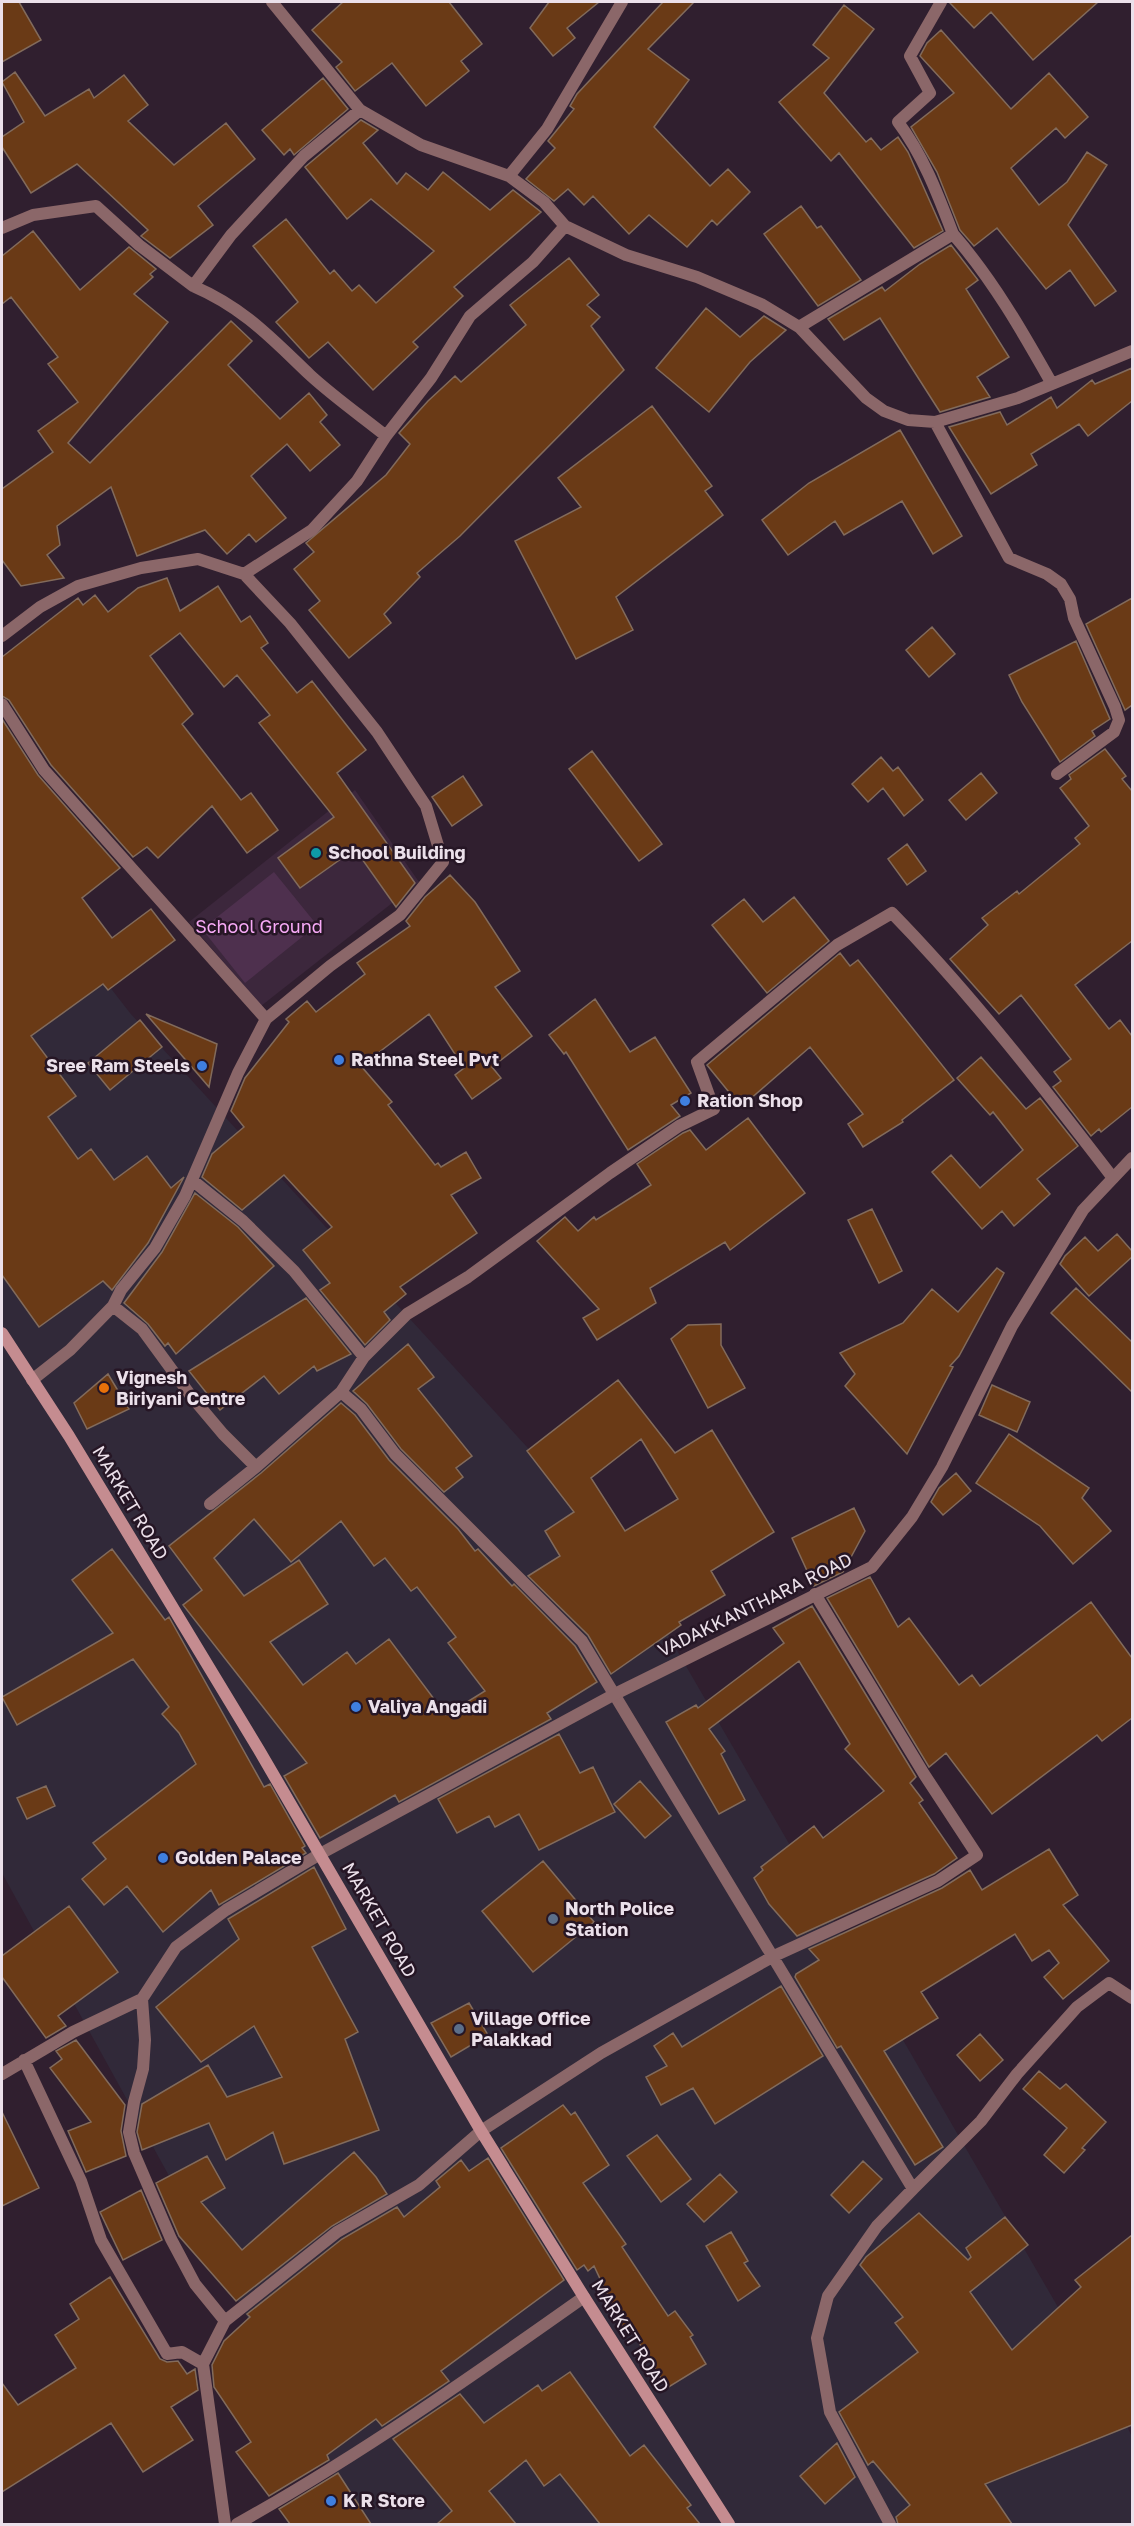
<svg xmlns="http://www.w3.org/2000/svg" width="1134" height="2526" font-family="'Golos Text',sans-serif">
<rect width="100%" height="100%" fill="#301f2f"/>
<path fill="#312939" d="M 2,848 L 130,1013 L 614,1542 L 1127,2426 L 1132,2437 L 1132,2524 L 361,2524 L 2,1873 Z"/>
<path fill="#3c273c" d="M 355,790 L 419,882 L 261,1006 L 189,922 Z"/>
<path fill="#4e304e" d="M 274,872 L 317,925 L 245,983 L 202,929 Z"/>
<path fill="#6a3a16" stroke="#826b5c" stroke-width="1.5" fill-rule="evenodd" d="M 2,2 L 19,2 L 41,40 L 2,62 Z
M 343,2 L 449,2 L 482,44 L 461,61 L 469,71 L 426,106 L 392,63 L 355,91 L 336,67 L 342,62 L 312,30 Z
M 549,2 L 599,2 L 567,28 L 575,38 L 553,56 L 530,28 Z
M 663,2 L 694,2 L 648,49 L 689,80 L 654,127 L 710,186 L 728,169 L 750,192 L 717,225 L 712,220 L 687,247 L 649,215 L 629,234 L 593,196 L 584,205 L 568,189 L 554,201 L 526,179 L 555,148 L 548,141 L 574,109 L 570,106 L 577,94 Z
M 949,2 L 1098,2 L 1033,60 L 991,12 L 974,28 Z
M 844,5 L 874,29 L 824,93 L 866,142 L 871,138 L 881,150 L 898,137 L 908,152 L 943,231 L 914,248 L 839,153 L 831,161 L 779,102 L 829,58 L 813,45 Z
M 941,30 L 1011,109 L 1049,73 L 1088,117 L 1065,138 L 1056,128 L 1011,168 L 1039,205 L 1067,182 L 1087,152 L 1107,165 L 1068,225 L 1116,291 L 1095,306 L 1070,270 L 1046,289 L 997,228 L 974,246 L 960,230 L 937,172 L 911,127 L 954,93 L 920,56 L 927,43 Z
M 15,72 L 45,116 L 89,89 L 94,98 L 124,75 L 148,105 L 128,121 L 174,165 L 226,123 L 255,159 L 198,206 L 213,225 L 170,258 L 141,236 L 148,230 L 77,164 L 31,193 L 2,147 L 2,137 L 24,122 L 2,82 Z
M 323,78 L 348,109 L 294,155 L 290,149 L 284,155 L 262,130 Z
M 361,120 L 378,130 L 363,143 L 397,184 L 406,173 L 428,190 L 443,172 L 490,210 L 513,190 L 541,212 L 454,287 L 463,296 L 413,342 L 418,347 L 373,390 L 328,342 L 309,358 L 276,322 L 298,302 L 253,246 L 286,219 L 330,274 L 334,270 L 352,291 L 359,285 L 376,303 L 434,251 L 371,199 L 347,219 L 305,167 Z
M 801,206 L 817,228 L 821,226 L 861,280 L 818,306 L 764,234 Z
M 33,231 L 80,290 L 129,247 L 156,269 L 150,274 L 153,277 L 134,294 L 168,322 L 68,443 L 90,463 L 231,321 L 252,341 L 228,365 L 280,419 L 309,393 L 327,415 L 320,422 L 340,445 L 310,471 L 287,444 L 251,476 L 286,518 L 256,542 L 249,534 L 227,554 L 205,530 L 137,556 L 111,487 L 57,526 L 60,545 L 47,555 L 64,578 L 21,586 L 2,560 L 2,489 L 53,452 L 38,431 L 78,402 L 48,364 L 58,357 L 11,297 L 2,304 L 2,256 Z
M 951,245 L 978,280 L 966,289 L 1009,357 L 977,377 L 990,397 L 940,412 L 880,318 L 844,340 L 828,319 L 882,287 L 885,291 L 920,264 Z
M 569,258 L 599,295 L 587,305 L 600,317 L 591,326 L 624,370 L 460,536 L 417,573 L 420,577 L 384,614 L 391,623 L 349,658 L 309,610 L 320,601 L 294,569 L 314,552 L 306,543 L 386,475 L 410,444 L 399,433 L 428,401 L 455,376 L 461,382 L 526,325 L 510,305 Z
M 706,308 L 740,337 L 764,316 L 786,330 L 750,362 L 709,412 L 656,368 Z
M 1132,368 L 1132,401 L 1088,436 L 1079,424 L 1031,454 L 1037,465 L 991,494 L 949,427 L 1000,412 L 1007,425 L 1051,397 L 1057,408 L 1092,380 L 1095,384 Z
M 652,406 L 712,486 L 705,491 L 723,515 L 616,597 L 633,630 L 576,659 L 515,541 L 581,507 L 558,478 Z
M 900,430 L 962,536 L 933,554 L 902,501 L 844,535 L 835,521 L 788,555 L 762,520 L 809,483 Z
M 167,578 L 180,611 L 218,586 L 241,622 L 250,616 L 268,643 L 261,648 L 297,693 L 312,681 L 366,750 L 337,773 L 415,883 L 396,907 L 355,849 L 300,888 L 278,858 L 334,817 L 259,723 L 270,715 L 237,675 L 224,687 L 180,633 L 150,656 L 193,714 L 182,724 L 241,800 L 251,793 L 278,830 L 247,853 L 212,806 L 158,858 L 147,847 L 133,857 L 51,765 L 9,700 L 2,696 L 2,657 L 78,598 L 83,605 L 95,595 L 108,612 L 138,588 Z
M 1132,598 L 1132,705 L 1125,710 L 1086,624 Z
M 932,627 L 955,654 L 929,677 L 906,650 Z
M 1076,641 L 1110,719 L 1092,731 L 1095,736 L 1060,762 L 1022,702 L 1009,675 Z
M 2,719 L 38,775 L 120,868 L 82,898 L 112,938 L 151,909 L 175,940 L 108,990 L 103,984 L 31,1036 L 76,1096 L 48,1117 L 78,1159 L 91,1149 L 114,1180 L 147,1156 L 171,1188 L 184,1177 L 148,1243 L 112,1290 L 103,1281 L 39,1327 L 2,1275 Z
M 1105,749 L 1126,776 L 1122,779 L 1132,791 L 1132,941 L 1075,985 L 1109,1029 L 1120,1020 L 1132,1036 L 1132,1107 L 1101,1132 L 1099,1129 L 1091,1136 L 1053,1087 L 1061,1081 L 1054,1072 L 1071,1059 L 1021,995 L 999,1014 L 950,959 L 988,925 L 982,918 L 1017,891 L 1019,894 L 1080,844 L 1075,838 L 1089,826 L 1060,788 L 1071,779 L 1069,775 Z
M 592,751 L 662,844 L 639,861 L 569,769 Z
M 881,757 L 893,771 L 898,767 L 923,800 L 904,816 L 883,788 L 868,802 L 852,784 Z
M 981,773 L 997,793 L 966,820 L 949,800 Z
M 463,776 L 482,805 L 452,826 L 432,797 Z
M 907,844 L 926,871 L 907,885 L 888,859 Z
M 450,875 L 475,902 L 520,971 L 495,987 L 532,1036 L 492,1067 L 501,1078 L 472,1099 L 455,1075 L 464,1068 L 429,1014 L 361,1066 L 392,1102 L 388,1105 L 435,1165 L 438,1163 L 441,1167 L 466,1152 L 481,1178 L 451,1195 L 477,1233 L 400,1287 L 406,1294 L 384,1312 L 390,1320 L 365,1345 L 320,1290 L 330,1283 L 303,1250 L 332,1227 L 284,1175 L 242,1210 L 202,1177 L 212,1154 L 244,1127 L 231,1111 L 245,1078 L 289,1022 L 286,1019 L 307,1001 L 316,1012 L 365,974 L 357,963 L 410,926 L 406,921 L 425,897 Z
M 794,897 L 829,941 L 767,993 L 712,925 L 744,899 L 763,922 Z
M 840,953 L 850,966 L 858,960 L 954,1080 L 902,1120 L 903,1122 L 863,1147 L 848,1124 L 863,1114 L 810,1047 L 741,1107 L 707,1065 Z
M 595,999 L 630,1052 L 655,1037 L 691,1093 L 671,1105 L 680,1116 L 628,1150 L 566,1052 L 564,1054 L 549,1035 Z
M 146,1014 L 217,1044 L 209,1087 Z
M 140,1020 L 162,1047 L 110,1090 L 88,1063 Z
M 981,1057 L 1026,1109 L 1040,1098 L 1078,1146 L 1037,1179 L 1050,1194 L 1014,1226 L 1002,1211 L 982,1229 L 932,1172 L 951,1155 L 980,1188 L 1023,1150 L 993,1112 L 990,1115 L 957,1078 Z
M 748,1118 L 805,1193 L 730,1250 L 725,1242 L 650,1288 L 656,1303 L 597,1340 L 583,1318 L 599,1309 L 537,1241 L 565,1217 L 578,1231 L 594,1217 L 596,1220 L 651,1185 L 637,1164 L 683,1133 L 690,1130 L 706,1150 Z
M 195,1193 L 238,1227 L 274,1266 L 176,1354 L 168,1343 L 165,1346 L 148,1324 L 124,1303 L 162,1252 Z
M 872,1209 L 902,1271 L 879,1283 L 848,1220 Z
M 1117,1234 L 1132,1251 L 1132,1257 L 1089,1296 L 1060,1264 L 1065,1256 L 1085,1237 L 1098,1251 Z
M 997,1268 L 1004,1273 L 959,1356 L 950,1366 L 953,1367 L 907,1454 L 845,1386 L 855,1374 L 840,1353 L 903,1323 L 932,1289 L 958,1312 Z
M 1076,1288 L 1132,1342 L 1132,1392 L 1051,1313 Z
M 306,1298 L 351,1354 L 317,1371 L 314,1366 L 279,1394 L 264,1376 L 220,1410 L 189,1371 Z
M 721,1324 L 721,1345 L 745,1388 L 708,1408 L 671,1339 L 688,1325 Z
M 408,1344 L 434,1377 L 418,1389 L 472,1456 L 456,1468 L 463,1477 L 444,1492 L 401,1449 L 367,1404 L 353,1391 Z
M 108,1374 L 129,1409 L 87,1429 L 74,1403 Z
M 618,1380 L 675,1453 L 712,1430 L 774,1532 L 711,1571 L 725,1595 L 679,1622 L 681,1625 L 611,1674 L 588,1635 L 528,1576 L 560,1556 L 545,1531 L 574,1512 L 527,1451 ZM 641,1439 L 678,1499 L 625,1531 L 591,1478 Z
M 992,1385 L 1030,1402 L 1017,1432 L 979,1415 Z
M 341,1403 L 355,1415 L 389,1460 L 458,1529 L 475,1551 L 478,1549 L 512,1586 L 514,1584 L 575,1646 L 597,1682 L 547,1713 L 551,1719 L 399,1802 L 395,1795 L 320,1838 L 284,1776 L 307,1763 L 183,1605 L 202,1590 L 169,1546 L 261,1473 ZM 254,1519 L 291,1562 L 341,1521 L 374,1566 L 385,1558 L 411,1591 L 417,1587 L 456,1637 L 448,1643 L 485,1691 L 446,1715 L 389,1639 L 356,1664 L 347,1652 L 303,1685 L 270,1642 L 328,1604 L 299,1560 L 244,1596 L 214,1558 Z
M 1009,1434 L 1089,1488 L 1082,1498 L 1111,1531 L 1073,1564 L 1040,1526 L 976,1483 Z
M 956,1473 L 971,1491 L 943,1515 L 931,1502 L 939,1488 Z
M 854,1508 L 865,1531 L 843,1572 L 814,1586 L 792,1538 Z
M 112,1549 L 165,1620 L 169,1617 L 264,1787 L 270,1784 L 305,1846 L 302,1848 L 306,1853 L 219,1905 L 211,1890 L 163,1932 L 127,1886 L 104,1905 L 82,1879 L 106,1859 L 93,1843 L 196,1764 L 179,1733 L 162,1714 L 169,1707 L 133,1659 L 17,1725 L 2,1697 L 113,1633 L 72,1580 Z
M 870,1577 L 898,1627 L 909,1618 L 959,1685 L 972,1675 L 980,1686 L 1091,1602 L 1132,1658 L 1132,1718 L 1102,1741 L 1097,1735 L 992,1814 L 946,1753 L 929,1767 L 827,1598 Z
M 812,1606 L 916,1777 L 910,1783 L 923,1800 L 919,1803 L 957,1858 L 934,1874 L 797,1936 L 769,1904 L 754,1878 L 763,1870 L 761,1867 L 814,1826 L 823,1838 L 884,1791 L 845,1749 L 850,1744 L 799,1661 L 709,1729 L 725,1751 L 721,1754 L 745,1800 L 719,1814 L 666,1722 L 696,1705 L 698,1708 L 784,1643 L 773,1628 Z
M 559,1734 L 580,1773 L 593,1767 L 615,1812 L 539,1850 L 519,1814 L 495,1827 L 489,1816 L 457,1833 L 438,1799 Z
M 640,1781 L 671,1816 L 645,1838 L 614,1804 Z
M 46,1786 L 55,1806 L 27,1819 L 17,1798 Z
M 1049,1849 L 1078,1895 L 1063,1905 L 1109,1961 L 1063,1999 L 1044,1977 L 1059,1963 L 1049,1950 L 1032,1961 L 1015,1934 L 921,1992 L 938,2018 L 884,2051 L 943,2147 L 915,2165 L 841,2046 L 837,2048 L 795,1977 L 796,1974 L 819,1960 L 809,1949 L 942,1888 L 970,1870 L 982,1890 Z
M 543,1861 L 594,1922 L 533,1972 L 482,1911 Z
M 314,1867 L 346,1929 L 312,1947 L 358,2032 L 345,2039 L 379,2130 L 284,2164 L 273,2132 L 226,2160 L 209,2123 L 142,2150 L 137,2132 L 142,2104 L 208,2065 L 227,2097 L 282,2077 L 254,2026 L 201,2062 L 156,2007 L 239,1939 L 228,1919 Z
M 69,1906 L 118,1972 L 58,2016 L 66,2026 L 46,2038 L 2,1977 L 2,1956 Z
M 781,1986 L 823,2056 L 715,2124 L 693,2088 L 661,2105 L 646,2077 L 667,2066 L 654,2046 L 673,2033 L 682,2047 Z
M 469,2003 L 488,2035 L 451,2057 L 431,2023 Z
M 980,2034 L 1003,2060 L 980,2081 L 957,2055 Z
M 76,2040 L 125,2105 L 121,2131 L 126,2156 L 86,2172 L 68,2131 L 91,2122 L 50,2068 L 62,2059 L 56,2051 Z
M 1039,2071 L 1060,2089 L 1066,2084 L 1106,2122 L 1082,2148 L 1085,2150 L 1064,2173 L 1044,2155 L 1067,2128 L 1023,2089 Z
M 563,2105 L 571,2115 L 575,2112 L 609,2165 L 583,2183 L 626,2244 L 622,2247 L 668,2316 L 675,2311 L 693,2335 L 690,2337 L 706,2364 L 667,2388 L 630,2328 L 625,2332 L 594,2266 L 588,2271 L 584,2265 L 577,2270 L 501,2148 Z
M 2,2112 L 39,2188 L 2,2206 Z
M 657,2135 L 691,2179 L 661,2202 L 627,2156 Z
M 354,2152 L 376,2177 L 387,2194 L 332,2226 L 236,2301 L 179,2236 L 156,2183 L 207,2156 L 225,2188 L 201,2202 L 242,2250 Z
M 488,2158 L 564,2280 L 441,2371 L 449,2381 L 382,2426 L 376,2419 L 327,2455 L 329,2460 L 269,2496 L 236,2452 L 251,2442 L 214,2387 L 212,2365 L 224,2341 L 250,2317 L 247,2314 L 342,2239 L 397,2207 L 404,2217 L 440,2187 L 436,2181 L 461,2160 L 469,2171 Z
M 863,2161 L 882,2179 L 849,2213 L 831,2195 Z
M 720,2174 L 737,2192 L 704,2222 L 687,2204 Z
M 141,2190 L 162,2240 L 123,2260 L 100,2212 Z
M 919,2213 L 968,2260 L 971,2257 L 966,2248 L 1005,2217 L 1028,2245 L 970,2292 L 1012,2350 L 1081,2287 L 1075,2280 L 1132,2235 L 1132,2425 L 985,2484 L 1012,2524 L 898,2524 L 896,2517 L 910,2505 L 873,2461 L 868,2465 L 839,2412 L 918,2352 L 895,2323 L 903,2317 L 860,2265 L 866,2257 Z
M 731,2232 L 748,2261 L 744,2263 L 760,2286 L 738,2301 L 706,2246 Z
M 110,2277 L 160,2359 L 167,2362 L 178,2361 L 187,2374 L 195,2369 L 198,2390 L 171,2407 L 193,2440 L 143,2472 L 111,2423 L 2,2492 L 2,2383 L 18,2405 L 76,2368 L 55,2335 L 79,2319 L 70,2304 Z
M 570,2372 L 630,2456 L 644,2445 L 691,2505 L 687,2508 L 700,2524 L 600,2524 L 560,2474 L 544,2486 L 526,2460 L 489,2491 L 516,2524 L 437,2524 L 452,2511 L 393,2439 L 460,2394 L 484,2423 L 538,2385 L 542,2391 Z
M 837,2443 L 855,2477 L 825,2504 L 800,2476 Z
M 338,2473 L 371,2524 L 290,2524 L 279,2509 Z"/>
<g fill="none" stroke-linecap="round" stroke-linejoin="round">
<path stroke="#8b6769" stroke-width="12" d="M 509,176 L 547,129 L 622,2
M 565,226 L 626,255 L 697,277 L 761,304 L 799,327 L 866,398 L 884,411 L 908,420 L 935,422 L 1018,398 L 1132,351
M 2,228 L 33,215 L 96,206 L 139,245 L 193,286 L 231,235 L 304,156 L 360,110 L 272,2
M 953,234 C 993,280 1022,331 1052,384
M 193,286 C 244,308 271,338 310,375 C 334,397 361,416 386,436
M 799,327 L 953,234 C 938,195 923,155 898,122 L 930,93 L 910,56 L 941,2
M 935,422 L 1009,558 L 1047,574 L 1061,584 L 1070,599 L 1074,618 L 1115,707 L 1119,720 L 1114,732 L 1057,774
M 244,574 L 312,530 L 357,481 L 386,436 L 431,378 L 470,316 L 533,262 L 565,226 L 544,202 L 509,176 L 421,145 L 360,110
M 2,636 L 40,607 L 78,586 L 141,568 L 198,559 L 244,574 L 290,623 L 377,732 L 426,806 L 443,862 L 400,915 L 330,966 L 266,1019
M 2,704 L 44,770 L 266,1019 L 238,1073 L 185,1196 L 155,1248 L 121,1290 L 113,1306 L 70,1350 L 32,1380
M 192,1180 L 243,1221 L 294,1271 L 364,1357 L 341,1392 L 361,1409 L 395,1454 L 582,1641 L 913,2189 L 877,2226 L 828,2296 L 817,2338 L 830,2412 L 890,2524
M 113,1306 L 142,1329 L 191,1396 L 223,1434 L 256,1467
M 364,1357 L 407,1314 L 468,1277 L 610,1173 L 679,1126 L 714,1109 L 697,1062 L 837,945 L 892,913 C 973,996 1043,1087 1113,1178
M 210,1504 L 256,1467 L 341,1392
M 142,1999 L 145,2040 L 143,2069 L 134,2102 L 129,2132 L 134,2153 L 171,2239 L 195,2284 L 225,2321
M 24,2060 L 81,2181 L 101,2240 L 167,2354 L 182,2352 L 203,2364
M 2,2074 L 73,2032 L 142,1999 L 176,1947 L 226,1910 L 320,1854
M 913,2189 L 981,2121 L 1017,2074 L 1077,2007 L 1109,1983 L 1132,1998
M 225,2524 L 203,2364 L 225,2321 L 337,2232 L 419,2185 L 481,2131 L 601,2053 L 774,1956 L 938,1881 L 977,1855 L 924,1774 L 815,1594
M 237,2524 C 357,2457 471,2377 584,2297"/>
<path stroke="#8b6769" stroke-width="12" d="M 320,1854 L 615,1694 L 872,1567 L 912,1517 L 942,1467 L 1012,1326 L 1083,1210 L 1132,1158"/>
<path stroke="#c58c90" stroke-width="12" d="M 2,1333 L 69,1436 L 259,1750 L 481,2131 L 584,2297 L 729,2524"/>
</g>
<circle fill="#0f9aa8" stroke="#261625" stroke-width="2" cx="316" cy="853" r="6"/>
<g fill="#3f7fe0" stroke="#261625" stroke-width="2">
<circle cx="339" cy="1060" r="6"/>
<circle cx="202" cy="1066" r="6"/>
<circle cx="685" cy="1101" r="6"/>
<circle cx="356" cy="1707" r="6"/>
<circle cx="163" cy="1858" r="6"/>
<circle cx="331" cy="2501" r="6"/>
</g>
<circle fill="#e8710a" stroke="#261625" stroke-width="2" cx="104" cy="1388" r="6"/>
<g fill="#5c6f8a" stroke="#261625" stroke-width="2">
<circle cx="553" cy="1919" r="6"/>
<circle cx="459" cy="2029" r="6"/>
</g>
<g text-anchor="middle" stroke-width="5" stroke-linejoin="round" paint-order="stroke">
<g font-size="18" font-weight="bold" fill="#ebe0ea" stroke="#261625" text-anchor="start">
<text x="328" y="859">School Building</text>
<text x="351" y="1066">Rathna Steel Pvt</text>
<text x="190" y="1072" text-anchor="end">Sree Ram Steels</text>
<text x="697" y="1107">Ration Shop</text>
<text x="116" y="1384">Vignesh<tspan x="116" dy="21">Biriyani Centre</tspan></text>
<text x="368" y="1713">Valiya Angadi</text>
<text x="175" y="1864">Golden Palace</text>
<text x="565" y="1915">North Police<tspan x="565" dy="21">Station</tspan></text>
<text x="471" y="2025">Village Office<tspan x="471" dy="21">Palakkad</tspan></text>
<text x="343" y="2507">K R Store</text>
</g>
<g font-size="18" fill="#f8aaf7" stroke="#261625">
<text x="259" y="933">School Ground</text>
</g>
<g font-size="18" fill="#ebe0ea" stroke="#261625">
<text transform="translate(130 1503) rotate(59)" y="6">MARKET ROAD</text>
<text transform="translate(755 1605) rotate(-26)" y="6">VADAKKANTHARA ROAD</text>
<text transform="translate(379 1920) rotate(60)" y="6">MARKET ROAD</text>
<text transform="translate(630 2336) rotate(58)" y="6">MARKET ROAD</text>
</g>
</g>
<rect width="1134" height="2526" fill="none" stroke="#ebe0ea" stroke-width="6"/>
</svg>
